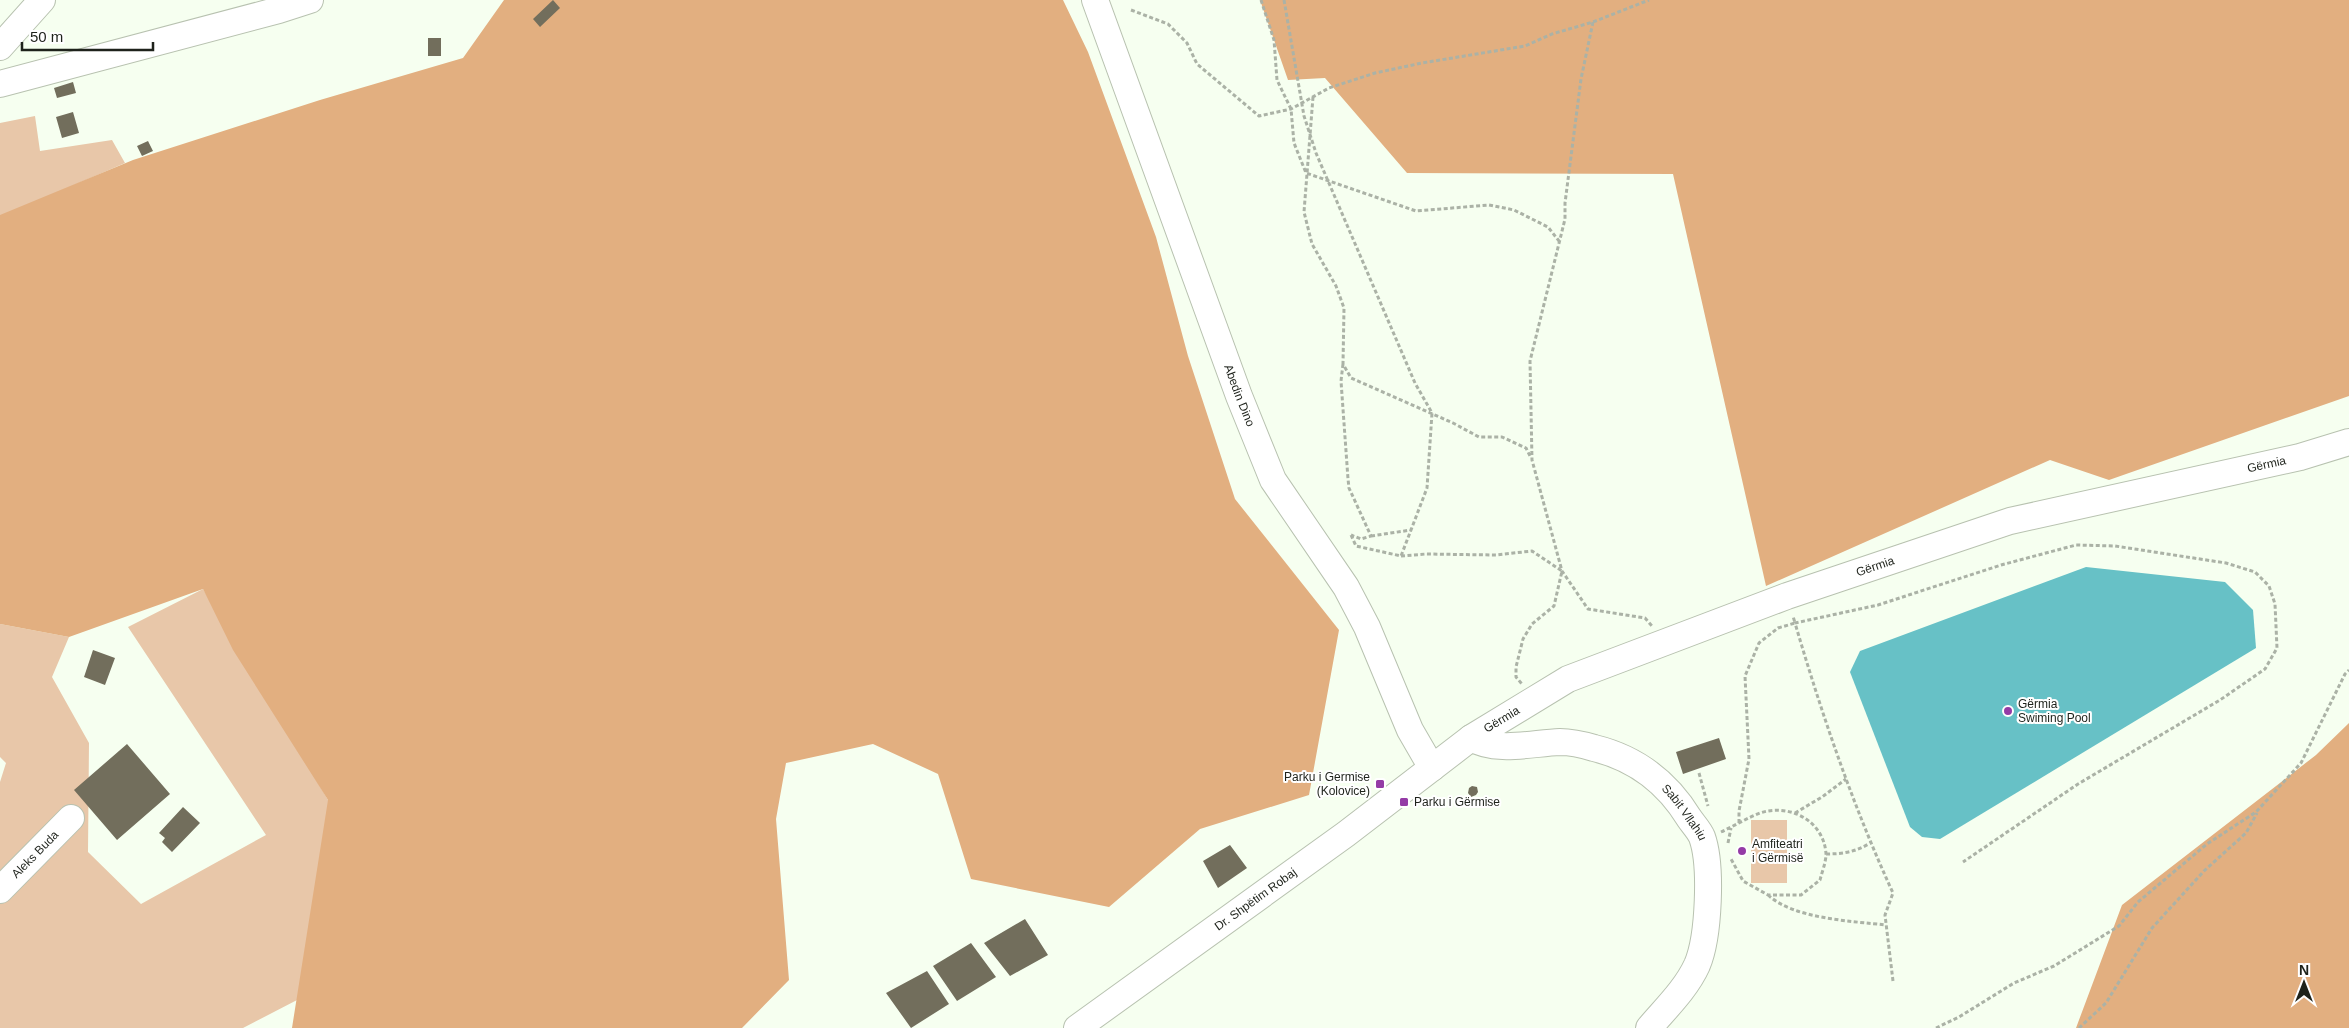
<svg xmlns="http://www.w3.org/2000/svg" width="2349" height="1028" font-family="Arial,sans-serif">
<rect width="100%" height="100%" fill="#f6fff0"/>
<path fill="#e8c7a9" d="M 35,116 L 40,151 L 112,140 L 125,163 L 0,217 L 0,123 Z
M 203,589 L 328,800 L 353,971 L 243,1028 L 0,1028 L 0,782 L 6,763 L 0,757 L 0,624 L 69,637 L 52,677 L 89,743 L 88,852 L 141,904 L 266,835 L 128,627 Z
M 1751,820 L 1787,820 L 1787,883 L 1751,883 Z"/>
<path fill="#e2af80" d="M 504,0 L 1063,0 L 1088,52 L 1156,237 L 1188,356 L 1235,499 L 1339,630 L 1309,795 L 1200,829 L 1109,907 L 971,879 L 938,774 L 873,744 L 786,763 L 776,819 L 789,980 L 742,1028 L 292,1028 L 328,800 L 233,650 L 203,589 L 69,637 L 0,624 L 0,215 L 133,160 L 320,100 L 463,58 Z
M 1260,0 L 2349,0 L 2349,396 L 2109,480 L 2050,460 L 1766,586 L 1673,174 L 1407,173 L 1325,78 L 1288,80 Z
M 2349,723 L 2349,1028 L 2076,1028 L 2122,905 L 2316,755 Z"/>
<path fill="#67c1c6" d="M 2086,567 L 2225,582 L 2253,610 L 2256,648 L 1940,839 L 1922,837 L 1910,827 L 1850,672 L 1860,651 Z"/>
<path fill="#726e5c" d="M 553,0 L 560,8 L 540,27 L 533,19 Z
M 428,38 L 441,38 L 441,56 L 428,56 Z
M 73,82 L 76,93 L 57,98 L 54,88 Z
M 73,112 L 79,133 L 62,138 L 56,117 Z
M 148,141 L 153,151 L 142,156 L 137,146 Z
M 93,650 L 115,658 L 105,685 L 84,677 Z
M 1719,738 L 1726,759 L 1683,774 L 1676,752 Z
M 127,744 L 170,794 L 117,840 L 74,790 Z
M 1472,786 L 1477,787 L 1478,792 L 1476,795 L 1471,797 L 1468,793 L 1469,788 Z
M 183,807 L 200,823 L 172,852 L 162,842 L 165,838 L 159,833 Z
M 1230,845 L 1247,868 L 1218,888 L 1203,861 Z
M 1025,919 L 1048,955 L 1010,976 L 984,943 Z
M 971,943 L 996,977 L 957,1001 L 933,966 Z
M 927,971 L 949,1004 L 911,1028 L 886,993 Z"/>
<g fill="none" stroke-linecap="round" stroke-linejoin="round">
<defs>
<g id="minor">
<path id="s1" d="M 1095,0 L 1239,396 L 1273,480 L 1346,587 L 1367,627 L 1410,730 L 1432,768"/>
<path d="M 0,47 L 42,0"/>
<path d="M 0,84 L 279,10 L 310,0"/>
<path id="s2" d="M 1471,738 C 1497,753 1532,743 1560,742 C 1571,742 1584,745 1594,748 C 1635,758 1667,782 1689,818 C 1693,824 1699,830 1702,837 C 1712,865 1709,937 1697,965 C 1686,989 1666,1008 1649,1028"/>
<path id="s3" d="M 0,890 L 71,818"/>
<path id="s4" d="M 1077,1028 L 1346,834 L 1471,738 L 1568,679 L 1787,596 L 2010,521 L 2300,457 L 2349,442"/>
</g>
</defs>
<use href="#minor" stroke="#b8c2b0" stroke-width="28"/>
<path stroke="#abb2a6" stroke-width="3" stroke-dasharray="4 2.5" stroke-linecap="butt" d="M 1261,0 L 1274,40 L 1277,80 L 1291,109 L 1294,143 L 1306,173 L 1416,211 L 1489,205 L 1514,210 L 1548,227 L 1559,241
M 1284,0 L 1304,116 L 1316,153 L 1415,383 L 1432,413 L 1427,488 L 1411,530 L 1371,536
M 1131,10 L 1168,24 L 1187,43 L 1197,64 L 1259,116 L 1291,109 L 1329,88 L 1375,73 L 1422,63 L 1525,46 L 1552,34 L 1593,22 L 1649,0
M 1593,22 L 1581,79 L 1565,203 L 1565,219 L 1530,361 L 1532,460 L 1562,571 L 1588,609 L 1645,618 L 1652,626
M 1313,97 L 1304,212 L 1312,244 L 1336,286 L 1344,308 L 1343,364 L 1351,378 L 1453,423 L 1479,437 L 1502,437 L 1526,448 L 1531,458
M 1343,364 L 1341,381 L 1348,479 L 1349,488 L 1371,536 L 1361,539 L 1351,535
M 1351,535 L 1356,546 L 1401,556 L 1411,530
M 1401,556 L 1426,554 L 1496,555 L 1532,551 L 1562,571 L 1554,606 L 1532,624 L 1523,639 L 1516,667 L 1516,677 L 1522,684
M 1699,773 L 1708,806
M 1795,813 L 1822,797 L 1846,779
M 1739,823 L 1739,811 L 1749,759 L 1745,676 L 1759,643 L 1778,628 L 1795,623 L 1793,616
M 1721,832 C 1734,826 1747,818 1760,813 C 1790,803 1824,821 1826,854 C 1826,862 1822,872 1820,880 L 1801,895 L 1768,895 L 1743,881 L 1730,857
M 1728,843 L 1731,828
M 1826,854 C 1842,854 1856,852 1870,843
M 1768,895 C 1794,919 1851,921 1886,925
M 1893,981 L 1885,915 L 1893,893 C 1853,806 1822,715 1795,623 L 1878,605 L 2001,565 L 2076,545 L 2115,546 L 2226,563 L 2255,572 L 2269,586 L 2275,604 L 2277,648 L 2265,669 L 2220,700 L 2078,784 L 1963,862
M 1936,1028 L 1959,1017 L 2014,983 L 2054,966 L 2119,926 L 2138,902 L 2207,844 L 2256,812 L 2301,763 L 2345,674 L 2349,670
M 2079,1028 L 2106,1003 L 2152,928 L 2204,871 L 2246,833 L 2257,813"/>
<use href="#minor" stroke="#fff" stroke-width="26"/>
</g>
<g fill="#943ba6" stroke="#fff" stroke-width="2">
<circle cx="2008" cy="711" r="5"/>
<rect x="1375" y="779" width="10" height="10" rx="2.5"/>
<rect x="1399" y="797" width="10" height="10" rx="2.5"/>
<circle cx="1742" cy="851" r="5"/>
</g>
<g text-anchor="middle" stroke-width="4" stroke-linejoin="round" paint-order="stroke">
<g font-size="12" fill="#1e221b" stroke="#fff">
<text dy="4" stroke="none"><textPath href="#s1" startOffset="421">Abedin Dino</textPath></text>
<text dy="4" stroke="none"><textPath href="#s4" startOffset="1335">Gërmia</textPath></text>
<text dy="4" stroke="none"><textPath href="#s4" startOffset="930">Gërmia</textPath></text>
<text dy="4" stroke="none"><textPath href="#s4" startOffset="525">Gërmia</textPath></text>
<text dy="4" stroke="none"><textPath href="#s2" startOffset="239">Sabit Vllahiu</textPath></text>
<text dy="4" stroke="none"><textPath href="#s3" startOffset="50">Aleks Buda</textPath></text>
<text dy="4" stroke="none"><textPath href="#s4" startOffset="220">Dr. Shpëtim Robaj</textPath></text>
</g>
<g font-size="12" fill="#1e221b" stroke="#fff" text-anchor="start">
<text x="2018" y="708">Gërmia<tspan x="2018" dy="14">Swiming Pool</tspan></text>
<text x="1370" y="781" text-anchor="end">Parku i Germise<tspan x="1370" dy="14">(Kolovice)</tspan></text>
<text x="1414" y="806">Parku i Gërmise</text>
<text x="1752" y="848">Amfiteatri<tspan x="1752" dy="14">i Gërmisë</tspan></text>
</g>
</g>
<g transform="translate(2304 983)" stroke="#ffffff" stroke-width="4" paint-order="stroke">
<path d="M0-4L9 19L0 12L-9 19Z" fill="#1e221b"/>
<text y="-8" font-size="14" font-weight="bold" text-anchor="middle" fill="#1e221b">N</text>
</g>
<path d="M22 42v8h131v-8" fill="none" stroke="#1e221b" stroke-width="2.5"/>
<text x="30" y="42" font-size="15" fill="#1e221b" stroke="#ffffff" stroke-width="4" paint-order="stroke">50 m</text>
</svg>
